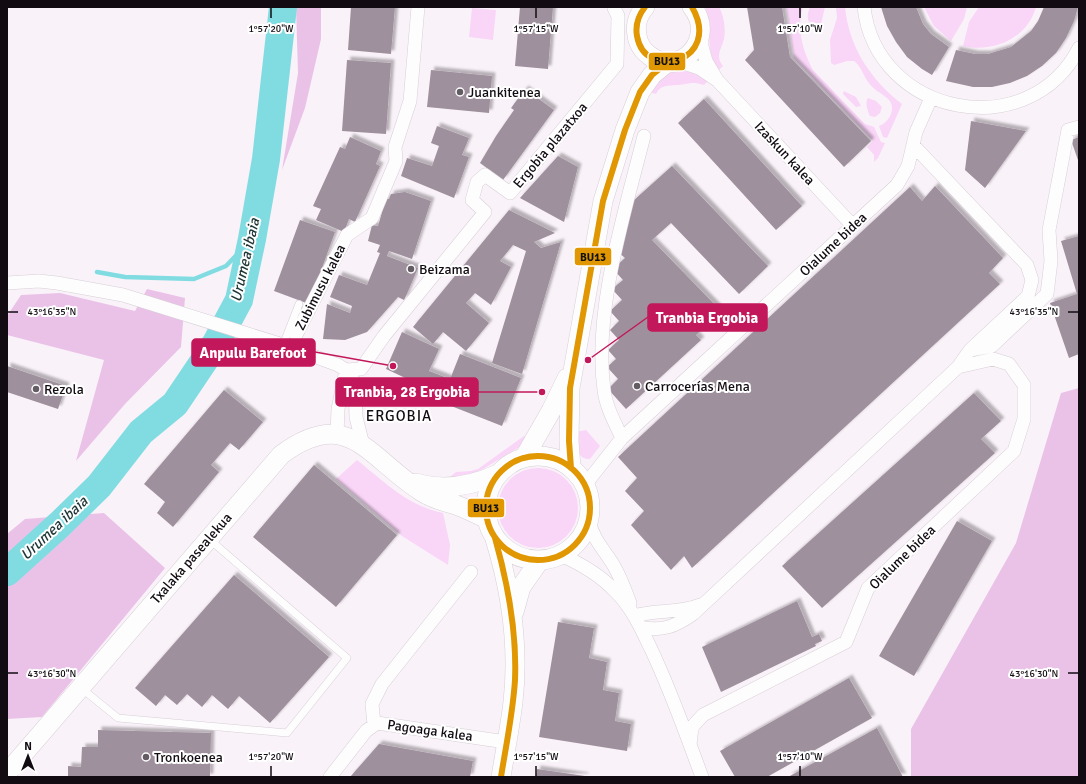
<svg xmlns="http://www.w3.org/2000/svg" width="1086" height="784" font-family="Signika,sans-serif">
<defs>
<filter id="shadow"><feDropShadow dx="3.5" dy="-3.5" stdDeviation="1" flood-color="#0004"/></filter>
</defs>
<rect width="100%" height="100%" fill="#faf2f9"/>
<path fill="#f9d5f7" d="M 705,7 L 719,7 C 724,16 726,29 724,39 C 721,50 715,56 723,66 L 719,70 C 702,47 715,32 705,7 Z
M 786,7 L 803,7 C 796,28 803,52 813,70 L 865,124 L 874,127 L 881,142 L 885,143 L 878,158 L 874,162 L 874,155 L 867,147 L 873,141 L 794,58 Z
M 810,7 L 825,7 L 821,24 L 813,26 C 806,22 807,14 810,7 Z
M 836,7 L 845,7 C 849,47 870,79 902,104 L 887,138 L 883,137 L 879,126 C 889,123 898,107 887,98 C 881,93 874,90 868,82 C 863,75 861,66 854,61 L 847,61 L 834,65 L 831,63 L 830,40 L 837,18 Z
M 924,7 L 967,7 L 964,19 L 951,41 L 934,26 Z
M 979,7 L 1036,7 C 1027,39 993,53 963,46 L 969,22 Z
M 472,8 L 496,10 L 493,40 L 469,37 Z
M 684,71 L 693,73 L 708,81 L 704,85 C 691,81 690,84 678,85 C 668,86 661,84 656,94 L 649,92 C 656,78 669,71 684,71 Z
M 844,91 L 856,97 L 861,106 L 856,107 L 843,94 Z
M 868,98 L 876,101 L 882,107 L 880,113 L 875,117 L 870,116 C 867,110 865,103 868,98 Z
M 586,430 L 600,446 L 590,459 C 575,460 577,442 576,432 Z
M 524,436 L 529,439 L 523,445 L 483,469 L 466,476 L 450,477 L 456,472 L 471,471 L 478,469 Z
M 357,460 C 386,483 406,505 443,513 L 450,545 L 448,565 L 402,536 L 336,479 Z
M498 508a40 40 0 1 1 80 0a40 40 0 1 1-80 0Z"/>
<path fill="#eac2e8" d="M 296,7 L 321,7 L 321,39 L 305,108 L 282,170 L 298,73 Z
M 147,289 L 185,298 L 181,347 L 125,404 L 76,461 L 104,360 L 7,335 L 7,316 L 21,295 L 60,293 L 135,311 Z
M 1079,388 L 1079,777 L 911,777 L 911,729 L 1016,543 L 1061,393 Z
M 104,513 L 165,568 L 42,717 L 7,719 L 7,534 L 25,519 Z"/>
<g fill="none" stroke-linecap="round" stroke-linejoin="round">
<path stroke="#81dce2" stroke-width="4.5" d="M 97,272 L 125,277 L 194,279 L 226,266 L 252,239"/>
<path stroke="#81dce2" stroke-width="28" d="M 7,572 L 59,525 L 99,486 L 141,432 L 175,404 L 216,343 L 239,300 L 252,239 L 266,159 L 283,7"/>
</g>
<path fill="#9f909e" filter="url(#shadow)" d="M 351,7 L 395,7 L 391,54 L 348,50 Z
M 520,7 L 553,7 L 548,69 L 515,66 Z
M 747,7 L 782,7 L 790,57 L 871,141 L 844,167 L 745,60 L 754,50 Z
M 881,7 L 916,7 L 923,24 L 931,34 L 949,47 L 932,75 L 922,69 L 907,57 L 896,42 L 887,26 Z
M 1044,7 L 1078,7 L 1074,21 L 1066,38 L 1056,53 L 1042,66 L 1027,76 L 1010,83 L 992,87 L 973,87 L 946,81 L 956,50 L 975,54 L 988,54 L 1011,47 L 1031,31 L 1038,21 Z
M 347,60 L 391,63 L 386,134 L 342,131 Z
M 431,70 L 492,76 L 489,113 L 427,107 Z
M 525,89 L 554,110 L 503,180 L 480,163 L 496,136 L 514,110 L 511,108 Z
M 704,99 L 802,206 L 776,230 L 678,123 Z
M 971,121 L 1026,131 L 985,188 L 965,170 Z
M 437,126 L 469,138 L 462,155 L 469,157 L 454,198 L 401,176 L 407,158 L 432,166 L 439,146 L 431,143 Z
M 350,137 L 381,151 L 376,164 L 380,166 L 355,222 L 349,219 L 344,232 L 316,220 L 321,209 L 313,206 L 340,147 L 345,149 Z
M 1079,137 L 1079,163 L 1071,140 Z
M 558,156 L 578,167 L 564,222 L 520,198 Z
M 672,166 L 768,266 L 739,294 L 671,223 L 652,240 L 721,311 L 696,335 L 701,340 L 626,409 L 608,389 L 618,379 L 607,367 L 616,359 L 608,350 L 619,340 L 610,330 L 619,321 L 610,311 L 622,300 L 612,289 L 623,280 L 613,269 L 625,258 L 618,252 L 633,201 Z
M 935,186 L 1003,258 L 989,273 L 1000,284 L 692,568 L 684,556 L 671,570 L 631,525 L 644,511 L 625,491 L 637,478 L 618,457 L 910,187 L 922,201 Z
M 405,192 L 431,201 L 412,259 L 389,251 L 387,256 L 418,268 L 406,296 L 404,300 L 398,297 L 367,332 L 345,340 L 323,339 L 327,304 L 350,313 L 352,306 L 330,297 L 339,275 L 367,285 L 380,253 L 377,252 L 380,245 L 368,241 L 372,225 L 378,226 L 386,198 L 389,199 L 391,194 Z
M 509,210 L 555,233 L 534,242 L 541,248 L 561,242 L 522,374 L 492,363 L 526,251 L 513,245 L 500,261 L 511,267 L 491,305 L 475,293 L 466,303 L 489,323 L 466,351 L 443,332 L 433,344 L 413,327 Z
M 300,220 L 335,232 L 309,304 L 274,291 Z
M 1079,236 L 1079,354 L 1069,358 L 1050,303 L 1077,294 L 1061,241 Z
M 402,332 L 439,349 L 429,371 L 450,379 L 442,395 L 386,369 Z
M 460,354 L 521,378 L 502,426 L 441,402 Z
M 7,366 L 66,386 L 58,409 L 7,392 Z
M 224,390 L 263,422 L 239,450 L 230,443 L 211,465 L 219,472 L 173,527 L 157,513 L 165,502 L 144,484 Z
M 974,393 L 1001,421 L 981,439 L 995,453 L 822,608 L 782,566 Z
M 314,465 L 397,535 L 336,607 L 253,537 Z
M 957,521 L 992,541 L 914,676 L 879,656 Z
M 234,575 L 329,657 L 270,723 L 239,696 L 228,709 L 212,695 L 202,707 L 187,694 L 177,705 L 165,695 L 156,706 L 135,688 Z
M 797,601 L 812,637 L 819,634 L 822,641 L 815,644 L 816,646 L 721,692 L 702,647 Z
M 558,622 L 594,628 L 589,658 L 607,662 L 603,690 L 619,693 L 615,721 L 631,724 L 627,751 L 539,737 Z
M 849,678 L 872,718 L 767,777 L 735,777 L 720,751 Z
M 877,728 L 903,777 L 788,777 Z
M 98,730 L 211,733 L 210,777 L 68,777 L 68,766 L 81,767 L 82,747 L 98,747 Z
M 379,744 L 473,761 L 470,777 L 350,777 Z
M 537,769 L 585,776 L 585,777 L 536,777 Z"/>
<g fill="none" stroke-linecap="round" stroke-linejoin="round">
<defs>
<path id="lane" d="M 283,345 L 299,304
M 81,688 L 118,718 L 287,733 L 347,658 L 209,539"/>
<path id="street" d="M 864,7 C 876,116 1029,146 1079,48
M 700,39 L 706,61 L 716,78
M 678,61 L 699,68 L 718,81 L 853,226
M 7,283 L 39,281 L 57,283 L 123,295 L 283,345 L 338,365 L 349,372 L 355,384 L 356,417 L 363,445
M 296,335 L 347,235 L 372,218 L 396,161 L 395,147 L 410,101 L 418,7
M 970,350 L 992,346 L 1047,294 L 1051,261 L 1049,230 L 1068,130 L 1079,127
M 346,370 L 361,369 L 384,336 L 485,212 L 472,200 L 477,182 L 485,175 L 510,193 L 617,64 L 618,16 L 614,8 L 615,7
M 337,435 L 338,409 L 346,370
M 622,438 C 615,423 606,407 604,390 C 593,311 625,212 644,136
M 585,485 L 622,438 L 897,185 L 908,166 L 916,132 L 931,98
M 589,521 C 594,541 604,549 614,566 C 621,578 625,590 630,603
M 561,555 C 581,564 599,574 614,590 C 631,606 641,628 651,649 C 671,691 686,734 702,777
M 634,616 C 656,609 677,614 700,605
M 641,627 C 662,632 676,626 693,614 L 958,367 L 970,350 L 1028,296 L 1032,280 L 1027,265 L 913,145
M 374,724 L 372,704 L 382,684 L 471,572
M 690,745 L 692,727 L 703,715 L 846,642 L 868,588 L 1014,451 L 1024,419 L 1024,385 L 1009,364 L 993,359 L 958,367
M 330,777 L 366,731 L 377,723 L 506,742"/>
<path id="secondary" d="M 645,7 C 638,15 635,25 637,35 C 638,44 643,51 650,56 C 681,79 717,37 692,7
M486 508a52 52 0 1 1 104 0a52 52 0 1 1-104 0Z
M 524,458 L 551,411 L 567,378
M 571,468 L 569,441 L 570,388 L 603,201 L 625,130 L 640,92 L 652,75 L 668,62
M 416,483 C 444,491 472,486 498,474
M 495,539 C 511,591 519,648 513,702 C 510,727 505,752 501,777
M 514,612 L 521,587 L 540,560
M 7,773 L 281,455 C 349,404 369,459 422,492 C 433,499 444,502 456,505 C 467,509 477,514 487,519"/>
</defs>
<use href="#lane" stroke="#d6cfd5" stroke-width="8"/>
<use href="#street" stroke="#d6cfd5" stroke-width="14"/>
<use href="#secondary" stroke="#d6cfd5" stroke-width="20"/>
<use href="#lane" stroke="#fefdfe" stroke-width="7"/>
<use href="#street" stroke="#fefdfe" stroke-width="13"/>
<use href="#secondary" stroke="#fefdfe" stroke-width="19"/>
<defs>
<path id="bus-1" d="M 645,7 C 638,16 635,25 637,36 C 645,83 723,61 692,7
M486 508a52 52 0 1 1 104 0a52 52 0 1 1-104 0Z
M 571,468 L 569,441 L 570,388 L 603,201 L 625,130 L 640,92 L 652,75 L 668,62
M 495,538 C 508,584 517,632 515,680 C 513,713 506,745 501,777"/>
</defs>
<use href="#bus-1" stroke="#fff" stroke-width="9"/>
<use href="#bus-1" stroke="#e09702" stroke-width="6"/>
</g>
<path fill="none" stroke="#120c12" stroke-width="1.5" d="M 271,8 L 271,18M 536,8 L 536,18M 800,8 L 800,18M 8,312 L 18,312M 1068,312 L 1078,312M 8,673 L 18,673M 1068,673 L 1078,673M 271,766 L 271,776M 536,766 L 536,776M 800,766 L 800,776"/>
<g fill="#635c63" stroke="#fff" stroke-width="1.5">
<circle cx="460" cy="92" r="4"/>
<circle cx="411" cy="269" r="4"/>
<circle cx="637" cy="386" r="4"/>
<circle cx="36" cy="389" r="4"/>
<circle cx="146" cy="757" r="4"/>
</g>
<g text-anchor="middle" stroke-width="4" stroke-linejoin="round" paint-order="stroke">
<g font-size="14" fill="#120c12" stroke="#fff" text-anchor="start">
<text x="468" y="97">Juankitenea</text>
<text x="419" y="274">Beizama</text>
<text x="645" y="391">Carrocerías Mena</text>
<text x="44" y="394">Rezola</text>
<text x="154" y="762">Tronkoenea</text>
</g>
<g font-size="14" fill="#120c12" stroke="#fff">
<text transform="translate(550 145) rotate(-50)" y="5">Ergobia plazatxoa</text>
<text transform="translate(785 153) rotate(47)" y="5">Izaskun kalea</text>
<text transform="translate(833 244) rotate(-43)" y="5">Oialume bidea</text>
<text transform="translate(320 287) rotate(-63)" y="5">Zubimusu kalea</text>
<text transform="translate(902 557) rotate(-44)" y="5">Oialume bidea</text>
<text transform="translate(191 558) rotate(-49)" y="5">Txalaka pasealekua</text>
<text transform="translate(430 730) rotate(8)" y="5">Pagoaga kalea</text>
</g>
<g font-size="15" font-style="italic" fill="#1e3536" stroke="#fff">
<text transform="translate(245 260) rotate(-77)" y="5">Urumea ibaia</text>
<text transform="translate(54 528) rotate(-43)" y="5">Urumea ibaia</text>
</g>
<g font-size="15" letter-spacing="1" fill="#120c12" stroke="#fff">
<text x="399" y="421">ERGOBIA</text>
</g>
</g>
<g font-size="10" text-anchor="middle" fill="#120c12" stroke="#fff" stroke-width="4" stroke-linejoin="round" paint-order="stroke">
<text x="271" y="32">1°57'20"W</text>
<text x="536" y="32">1°57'15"W</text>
<text x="800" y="32">1°57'10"W</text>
<text x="52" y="315">43°16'35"N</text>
<text x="1034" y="315">43°16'35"N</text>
<text x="52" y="677">43°16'30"N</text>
<text x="1034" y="677">43°16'30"N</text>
<text x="271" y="760">1°57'20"W</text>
<text x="536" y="760">1°57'15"W</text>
<text x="800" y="760">1°57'10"W</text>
</g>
<path fill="none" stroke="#c2185b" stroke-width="1.5" d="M588 360L648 317M393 366L315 352M542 392L478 392"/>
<g fill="#c2185b" stroke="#fff" stroke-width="1.5">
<circle cx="588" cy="360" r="4"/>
<circle cx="393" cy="366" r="4"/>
<circle cx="542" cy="392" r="4"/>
</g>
<g fill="#c2185b" stroke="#c2185b" stroke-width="1.5">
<rect x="648" y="304" width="119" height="27" rx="4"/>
<rect x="192" y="339" width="123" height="27" rx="4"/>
<rect x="336" y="378" width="142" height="28" rx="4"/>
</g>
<g font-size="15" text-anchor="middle" font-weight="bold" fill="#fff">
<text x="707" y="323">Tranbia Ergobia</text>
<text x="253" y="358">Anpulu Barefoot</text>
<text x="407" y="397">Tranbia, 28 Ergobia</text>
</g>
<g stroke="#fff" stroke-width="1.5">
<rect x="648" y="52" width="38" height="19" rx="4" fill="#e09702"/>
<rect x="574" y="247" width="38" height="19" rx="4" fill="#e09702"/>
<rect x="467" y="498" width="38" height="20" rx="4" fill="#e09702"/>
</g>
<g font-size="11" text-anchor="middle" font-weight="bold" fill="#111">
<text x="667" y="65">BU13</text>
<text x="593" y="261">BU13</text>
<text x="486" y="512">BU13</text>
</g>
<rect width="1086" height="784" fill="none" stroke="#120c12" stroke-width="16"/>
<g transform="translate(28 756)" stroke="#ffffff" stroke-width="3" paint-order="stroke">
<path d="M0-3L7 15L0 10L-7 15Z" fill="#120c12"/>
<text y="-6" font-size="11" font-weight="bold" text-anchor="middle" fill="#120c12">N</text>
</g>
</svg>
